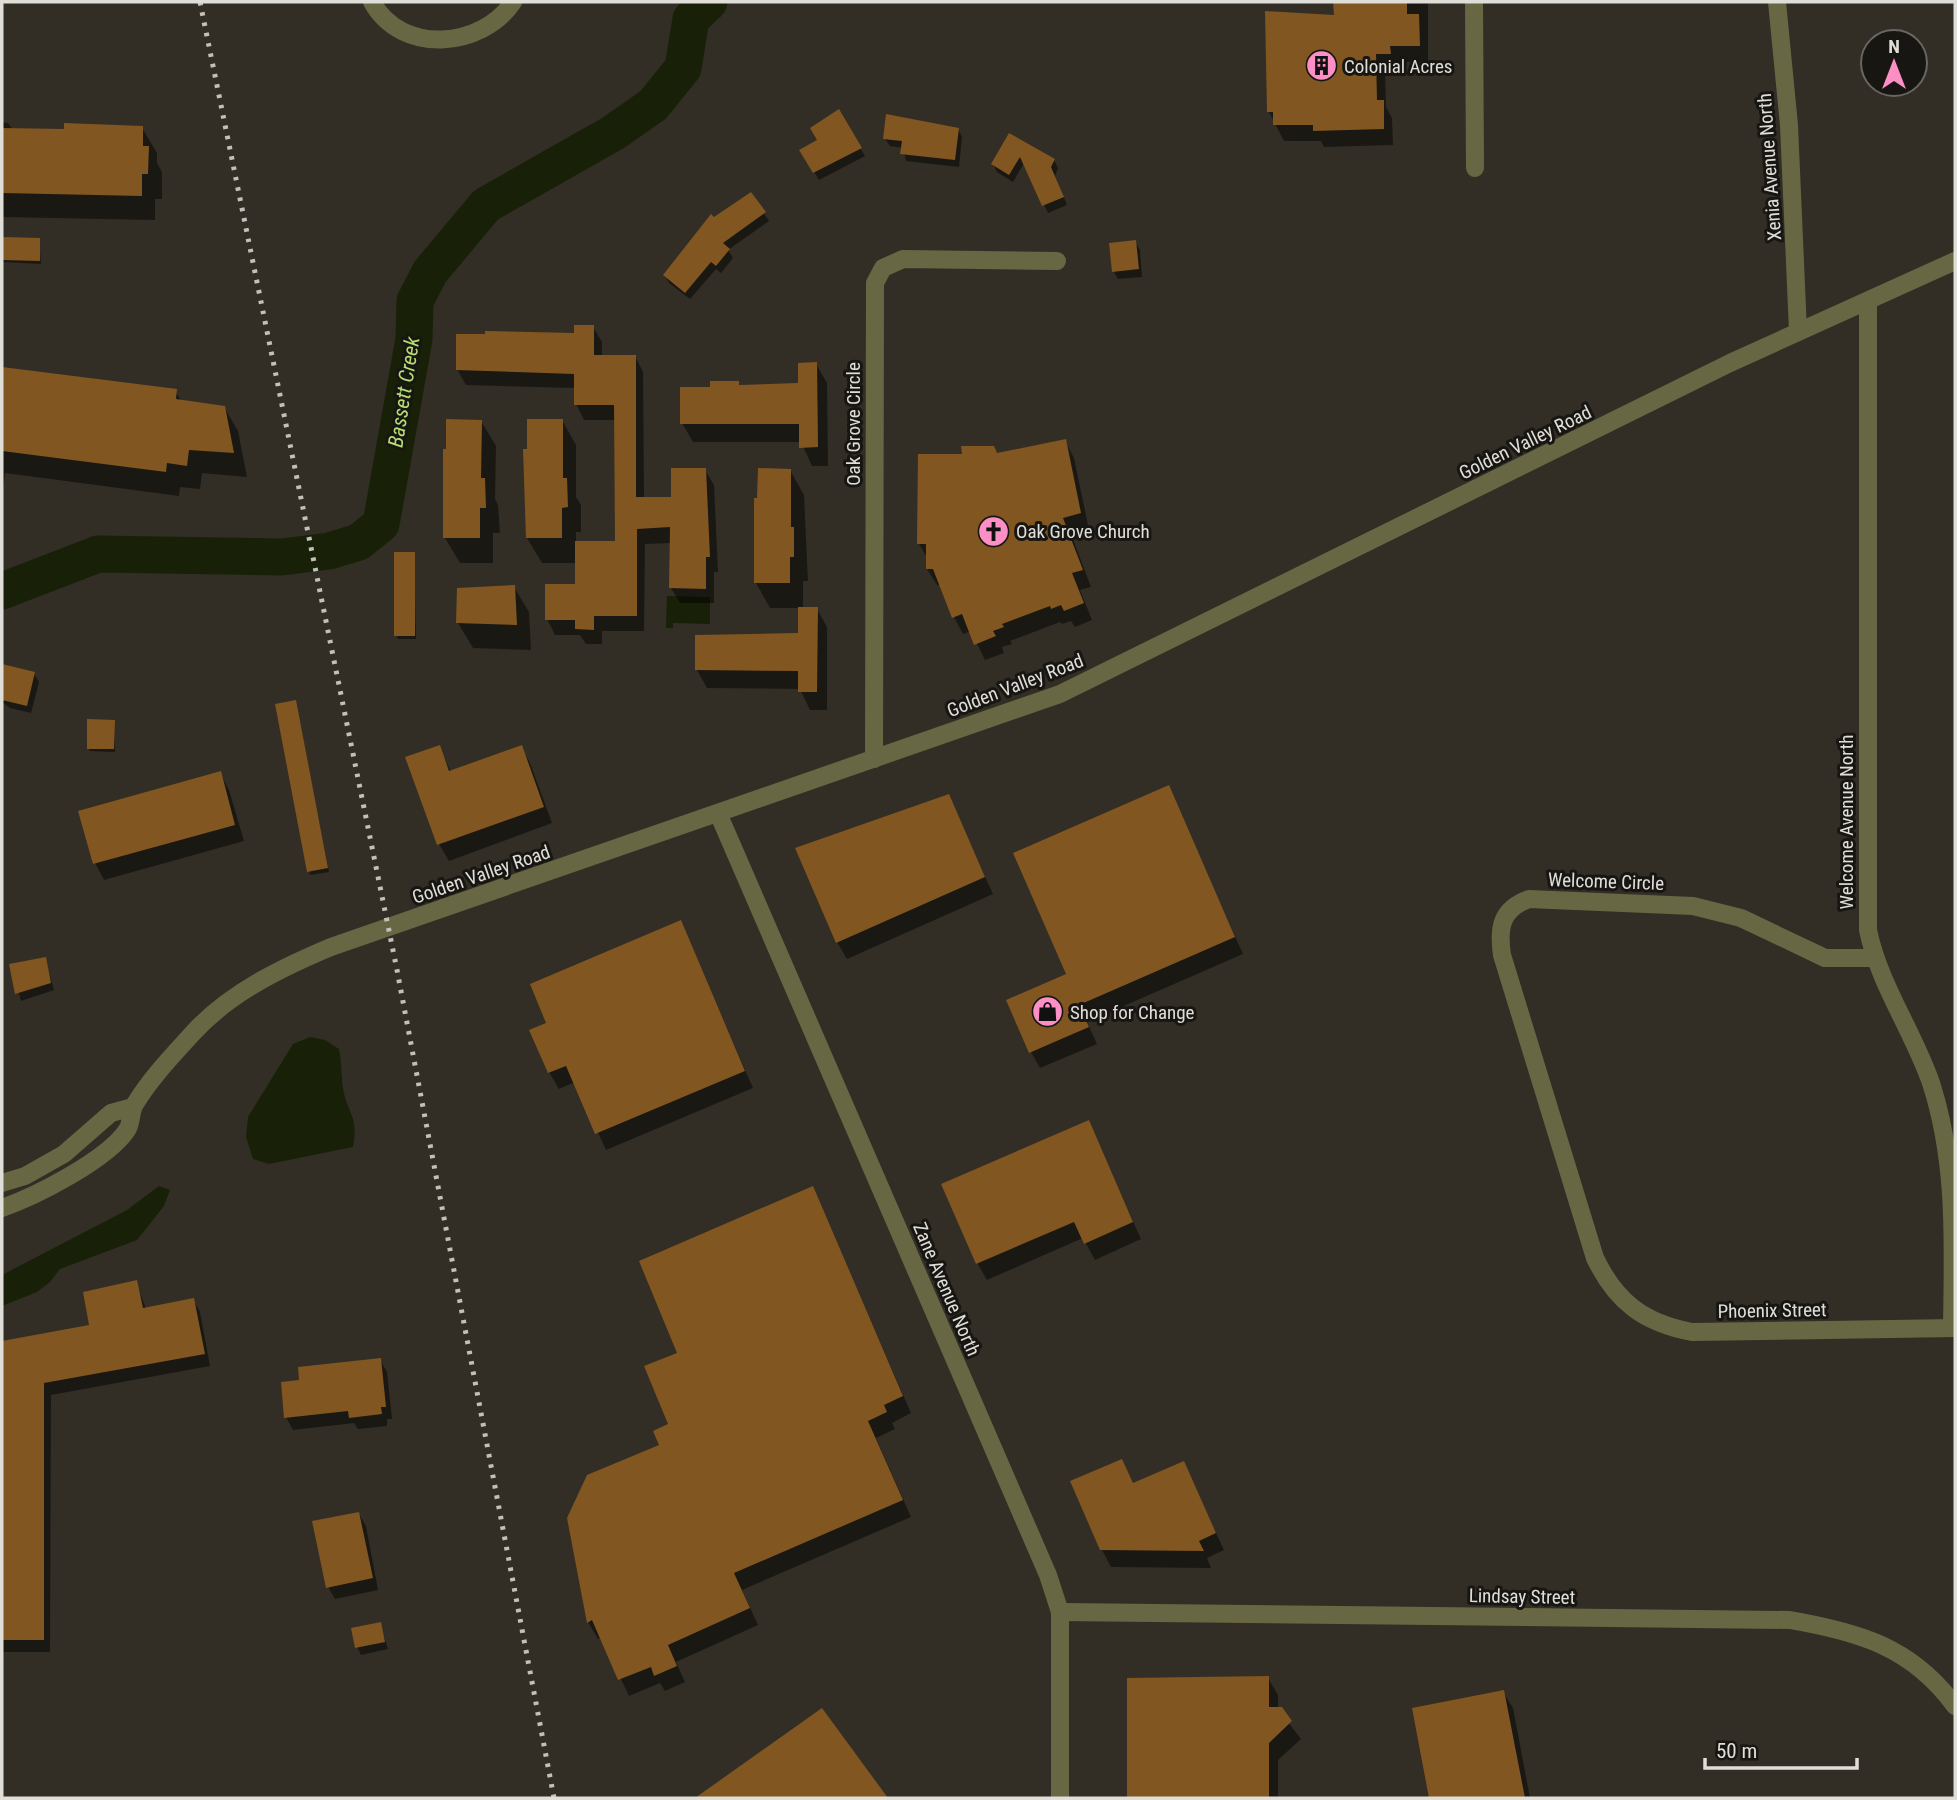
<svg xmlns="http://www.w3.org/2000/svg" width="1957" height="1800" font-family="'Roboto Condensed',sans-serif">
<rect width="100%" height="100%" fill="#322e25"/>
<path fill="#182107" d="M 667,596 L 710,597 L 710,624 L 673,623 L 673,628 L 666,628 Z
M 310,1037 L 325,1040 L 339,1049 C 342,1063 341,1075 343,1088 C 347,1114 359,1115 353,1147 L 269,1164 L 253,1159 L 246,1137 L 248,1117 L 293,1044 Z
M 159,1186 L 170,1190 L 164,1206 L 137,1240 L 60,1269 L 50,1282 L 37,1292 L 2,1306 L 2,1275 L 127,1210 Z"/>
<path fill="#0007" d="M 1335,2 L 1428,2 L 1428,62 L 1399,62 L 1399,70 L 1385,70 L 1386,107 L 1392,118 L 1393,145 L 1324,147 L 1321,141 L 1284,141 L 1269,112 L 1335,17 Z
M 838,112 L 865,156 L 819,180 L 802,151 L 820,141 Z
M 2,122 L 8,123 L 13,130 L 142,128 L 157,153 L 157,163 L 162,172 L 162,199 L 155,199 L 155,220 L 2,217 Z
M 958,129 L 962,137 L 959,167 L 906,161 L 903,148 L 890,146 L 885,139 Z
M 1010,136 L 1054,160 L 1058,168 L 1055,176 L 1067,205 L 1048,213 L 1024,163 L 1013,182 L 997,172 L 993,164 Z
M 751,194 L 769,221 L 728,250 L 733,258 L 721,273 L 716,269 L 690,299 L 669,283 L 665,275 L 714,219 Z
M 2,239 L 39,240 L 41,264 L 2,262 Z
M 1135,242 L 1140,250 L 1142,277 L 1118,279 L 1114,272 Z
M 593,327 L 602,342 L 602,357 L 635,356 L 643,372 L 644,499 L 673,499 L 705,470 L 714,485 L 718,572 L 714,572 L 714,603 L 680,603 L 671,588 L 671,543 L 645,544 L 644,631 L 602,631 L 602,644 L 586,644 L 580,635 L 555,635 L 547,619 L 577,586 L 577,563 L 542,563 L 527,538 L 529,451 L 562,420 L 576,445 L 576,497 L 581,505 L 581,532 L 576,532 L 576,543 L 617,543 L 616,420 L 584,420 L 576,404 L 576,388 L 466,385 L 457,369 Z
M 816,364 L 827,383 L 828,466 L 812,466 L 801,442 L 693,442 L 682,423 L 711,389 L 738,383 L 740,386 L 800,385 Z
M 2,369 L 175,391 L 182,402 L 224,407 L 238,431 L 247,477 L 202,473 L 200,489 L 180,487 L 179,496 L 5,473 L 2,497 Z
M 481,421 L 496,446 L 495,499 L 498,505 L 500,533 L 493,533 L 493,563 L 460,563 L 445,538 Z
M 1065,441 L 1074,458 L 1089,530 L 1071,534 L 1091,587 L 1080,590 L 1092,620 L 1075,627 L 1071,621 L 1062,624 L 1060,622 L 1010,641 L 1012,644 L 1002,647 L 1004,653 L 985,660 L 971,631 L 963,634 L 954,617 L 941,585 L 937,585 L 927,569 L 928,559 L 919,544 L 997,455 Z
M 790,470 L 804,495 L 808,581 L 803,581 L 803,609 L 817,609 L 827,627 L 827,710 L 810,710 L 800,689 L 707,688 L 697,670 L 800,635 L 800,608 L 770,608 L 756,583 Z
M 414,554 L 416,639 L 398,639 L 396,635 Z
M 514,587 L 529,612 L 531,650 L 473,648 L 458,623 Z
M 2,666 L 34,674 L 39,682 L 31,713 L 10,708 L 2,702 Z
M 295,702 L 329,872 L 310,875 L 277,706 Z
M 114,721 L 115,752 L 90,751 L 88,748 Z
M 439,747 L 451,772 L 521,747 L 530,763 L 552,823 L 449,861 L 439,844 L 408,758 Z
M 220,773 L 229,790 L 244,841 L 104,880 L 95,863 Z
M 1168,788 L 1243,954 L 1087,1022 L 1097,1044 L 1040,1068 L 1031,1052 Z
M 948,797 L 993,894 L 847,959 L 837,942 Z
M 680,922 L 753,1088 L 606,1150 L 575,1082 L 559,1089 L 549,1072 L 549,1024 Z
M 45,959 L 54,990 L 21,1001 L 11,966 Z
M 1088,1123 L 1141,1239 L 1095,1260 L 1083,1238 L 987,1280 L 977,1263 Z
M 812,1188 L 911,1413 L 892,1423 L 895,1429 L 876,1438 L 911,1517 L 742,1590 L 758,1625 L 676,1662 L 685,1682 L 665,1691 L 660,1683 L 629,1696 L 601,1637 L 598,1639 L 588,1622 L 569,1519 L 662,1446 L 671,1425 L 679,1354 Z
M 136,1282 L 146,1309 L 193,1300 L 200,1312 L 210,1366 L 51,1395 L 50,1652 L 2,1652 L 2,1343 L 91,1326 Z
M 380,1360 L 387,1372 L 392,1419 L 387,1419 L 387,1426 L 358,1429 L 354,1423 L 293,1430 L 286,1417 L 301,1381 Z
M 1121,1461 L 1134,1485 L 1183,1463 L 1224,1550 L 1207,1558 L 1211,1568 L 1111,1567 L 1102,1550 Z
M 359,1514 L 366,1526 L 378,1590 L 335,1599 L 328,1587 Z
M 380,1624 L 388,1649 L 361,1655 L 357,1647 Z
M 1268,1678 L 1278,1695 L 1278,1709 L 1301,1739 L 1278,1760 L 1278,1798 L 1129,1798 L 1129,1679 Z
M 1503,1692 L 1513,1708 L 1530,1798 L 1431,1798 L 1414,1709 Z
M 822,1711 L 886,1798 L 698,1798 Z"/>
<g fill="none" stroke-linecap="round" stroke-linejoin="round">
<path stroke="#182107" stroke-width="37" d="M 2,591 L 98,554 L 282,557 L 329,551 L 359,542 L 381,524 L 414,339 L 415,301 L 430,272 L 486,205 L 613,133 L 653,105 L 683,68 L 691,19 L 709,2"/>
</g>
<path fill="#825620" d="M 1333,2 L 1407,2 L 1407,14 L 1419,14 L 1420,46 L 1390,46 L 1391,54 L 1376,54 L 1377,100 L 1384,100 L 1384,129 L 1313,131 L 1313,125 L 1273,125 L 1273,112 L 1267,112 L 1265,11 L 1334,15 Z
M 839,109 L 862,148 L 813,173 L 799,150 L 817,140 L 810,128 Z
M 886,114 L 959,128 L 955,160 L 900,154 L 902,141 L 883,139 Z
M 64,123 L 143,126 L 143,146 L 149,146 L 148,174 L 142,174 L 142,196 L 2,193 L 2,128 L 64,129 Z
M 1009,133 L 1055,159 L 1051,167 L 1064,197 L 1042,206 L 1020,157 L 1009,175 L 991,164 Z
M 751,192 L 766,212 L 723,243 L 730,249 L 716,266 L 711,262 L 685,293 L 663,275 L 711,214 L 714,217 Z
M 2,237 L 40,238 L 40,261 L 2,260 Z
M 1136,240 L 1139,269 L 1112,272 L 1109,243 Z
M 574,325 L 594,325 L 594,355 L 636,355 L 636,497 L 671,497 L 671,468 L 706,468 L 710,557 L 706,557 L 706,589 L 669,588 L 670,527 L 637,529 L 637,616 L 594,616 L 594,630 L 575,629 L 575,620 L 545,620 L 545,584 L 575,584 L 575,541 L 615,541 L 614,405 L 574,405 L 574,374 L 456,370 L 456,334 L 485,334 L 485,331 L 574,333 Z
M 817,362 L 818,447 L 799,448 L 799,424 L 680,424 L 680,387 L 710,387 L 710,381 L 739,381 L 739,385 L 798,383 L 798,363 Z
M 2,367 L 177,389 L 176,399 L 225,406 L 234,453 L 189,450 L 187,466 L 167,463 L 166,472 L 2,451 Z
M 446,419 L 482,420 L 481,478 L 485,478 L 486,508 L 480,508 L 480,538 L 443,538 L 443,449 L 446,449 Z
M 527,419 L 563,419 L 563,478 L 567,478 L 568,507 L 562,508 L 562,538 L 526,538 L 523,449 L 527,449 Z
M 1066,439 L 1081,513 L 1063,518 L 1083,570 L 1072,573 L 1084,603 L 1064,611 L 1061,605 L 1051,609 L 1050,606 L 1002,624 L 1004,627 L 993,631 L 996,636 L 974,645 L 962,614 L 952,618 L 933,569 L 926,569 L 926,544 L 917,544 L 918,454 L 962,454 L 961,446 L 994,446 L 997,453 Z
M 758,468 L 791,469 L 791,527 L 794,527 L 794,557 L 790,557 L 790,583 L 754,583 L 754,498 L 757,498 Z
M 394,552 L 415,552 L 415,636 L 394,636 Z
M 515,585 L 517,625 L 456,623 L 457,588 Z
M 798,607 L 818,607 L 817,692 L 798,692 L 798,671 L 695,670 L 695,635 L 798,633 Z
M 2,664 L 35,672 L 27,706 L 2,700 Z
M 296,700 L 328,868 L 307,872 L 275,704 Z
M 87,719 L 115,720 L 114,749 L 87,749 Z
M 440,745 L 449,771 L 522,745 L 544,807 L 437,845 L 405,757 Z
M 221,771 L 235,825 L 93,864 L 78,811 Z
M 1169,785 L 1235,937 L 1079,1005 L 1089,1027 L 1029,1053 L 1006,1000 L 1066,974 L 1013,853 Z
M 949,794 L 985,877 L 836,943 L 795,848 Z
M 681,920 L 745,1071 L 595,1134 L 566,1066 L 548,1073 L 529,1030 L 546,1023 L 530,984 Z
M 46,957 L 51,983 L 15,994 L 9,964 Z
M 1089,1120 L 1133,1222 L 1084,1244 L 1074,1222 L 976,1264 L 941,1184 Z
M 813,1186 L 903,1396 L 884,1405 L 887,1412 L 868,1421 L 903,1500 L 734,1573 L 750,1608 L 668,1645 L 677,1666 L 654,1676 L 651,1667 L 618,1680 L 592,1620 L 587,1623 L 567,1518 L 587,1475 L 659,1445 L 653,1431 L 668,1424 L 644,1366 L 677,1353 L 639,1261 Z
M 137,1280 L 143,1308 L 194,1298 L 205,1354 L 44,1383 L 44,1640 L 2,1640 L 2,1341 L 89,1325 L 83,1292 Z
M 381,1358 L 386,1407 L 381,1407 L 382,1414 L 349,1418 L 348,1411 L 284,1418 L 281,1382 L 299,1380 L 298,1367 Z
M 1122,1459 L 1133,1483 L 1184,1461 L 1216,1533 L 1199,1541 L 1204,1551 L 1100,1550 L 1070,1481 Z
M 359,1512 L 373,1578 L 326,1588 L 312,1521 Z
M 381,1622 L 385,1642 L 355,1648 L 351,1628 Z
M 1269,1676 L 1269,1707 L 1282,1707 L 1292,1721 L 1269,1743 L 1269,1798 L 1127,1798 L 1127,1678 Z
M 1504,1690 L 1525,1798 L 1429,1798 L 1412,1708 Z
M 822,1708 L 888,1798 L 695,1798 Z"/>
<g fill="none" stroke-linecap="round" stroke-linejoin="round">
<path stroke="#686744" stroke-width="18" d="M 372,2 C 402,56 482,48 513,2
M 1474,2 L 1475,168
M 1777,2 L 1789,125 L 1798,331
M 1868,301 L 1868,930 C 1879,984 1913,1031 1931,1083 C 1957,1163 1953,1245 1952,1328
M 874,759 L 875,283 L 883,268 L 903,259 L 1057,261
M 1874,958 L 1825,958 L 1741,918 L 1693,906 L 1529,899 C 1501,909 1498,928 1502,955 L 1595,1258 C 1616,1302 1644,1323 1692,1332 L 1955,1328
M 1060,1612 L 1790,1620 C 1859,1632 1912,1647 1955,1706"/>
<path stroke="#686744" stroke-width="18" d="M 718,813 L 1048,1575 L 1060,1612 L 1060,1798
M 2,1183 L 25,1176 L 64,1154 L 111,1113 L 133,1107
M 2,1208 C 36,1196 107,1160 127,1130 C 132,1123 130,1112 135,1104 C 150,1079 172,1056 192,1034 C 229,993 281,968 331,947 L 1060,694 L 1730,363 L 1955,261"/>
<path stroke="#c3c0ba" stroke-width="5" stroke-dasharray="3.5 7" stroke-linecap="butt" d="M 200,2 L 397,970 L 554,1798"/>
</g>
<defs>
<symbol id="building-disc" viewBox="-11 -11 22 22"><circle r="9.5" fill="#fc8fc3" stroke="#181613"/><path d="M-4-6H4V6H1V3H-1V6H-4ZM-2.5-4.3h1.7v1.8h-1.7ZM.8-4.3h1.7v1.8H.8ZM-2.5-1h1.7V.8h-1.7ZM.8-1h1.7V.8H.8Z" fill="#111"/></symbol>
<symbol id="church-disc" viewBox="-11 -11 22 22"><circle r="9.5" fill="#fc8fc3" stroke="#181613"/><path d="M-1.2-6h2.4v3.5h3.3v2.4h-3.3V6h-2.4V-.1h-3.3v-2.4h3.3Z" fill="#111"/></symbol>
<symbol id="shop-disc" viewBox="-11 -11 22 22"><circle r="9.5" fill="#fc8fc3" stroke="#181613"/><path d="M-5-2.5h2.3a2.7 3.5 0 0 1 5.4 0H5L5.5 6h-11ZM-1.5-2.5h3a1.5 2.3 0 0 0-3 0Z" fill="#111"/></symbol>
</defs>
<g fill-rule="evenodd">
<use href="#building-disc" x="1304" y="48" width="35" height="35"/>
<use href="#church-disc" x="976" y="514" width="35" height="35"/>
<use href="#shop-disc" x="1030" y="994" width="35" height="35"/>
</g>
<g text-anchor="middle" stroke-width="6" stroke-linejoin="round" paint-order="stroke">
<g font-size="19" fill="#e0ded8" stroke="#181613" text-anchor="start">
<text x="1344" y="73">Colonial Acres</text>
<text x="1016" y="538">Oak Grove Church</text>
<text x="1070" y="1019">Shop for Change</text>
</g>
<g font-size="19" fill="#e0ded8" stroke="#181613">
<text transform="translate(1769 167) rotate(-94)" y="7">Xenia Avenue North</text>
<text transform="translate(853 424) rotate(-90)" y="7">Oak Grove Circle</text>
<text transform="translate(1525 442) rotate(-26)" y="7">Golden Valley Road</text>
<text transform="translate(1015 685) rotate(-21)" y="7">Golden Valley Road</text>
<text transform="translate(1846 822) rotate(-90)" y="7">Welcome Avenue North</text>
<text transform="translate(481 874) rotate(-19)" y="7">Golden Valley Road</text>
<text transform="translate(1606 881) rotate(2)" y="7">Welcome Circle</text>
<text transform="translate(947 1289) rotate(67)" y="7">Zane Avenue North</text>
<text transform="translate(1772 1310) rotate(-1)" y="7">Phoenix Street</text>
<text transform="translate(1522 1596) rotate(1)" y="7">Lindsay Street</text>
</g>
<g font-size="21" font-style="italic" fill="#b6de72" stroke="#181613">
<text transform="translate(404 392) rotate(-81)" y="7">Bassett Creek</text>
</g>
</g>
<rect width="1957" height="1800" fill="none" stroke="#e0ded8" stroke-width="7"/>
<g transform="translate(1894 63)"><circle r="33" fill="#181613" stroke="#686662" stroke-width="2"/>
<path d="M0-5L12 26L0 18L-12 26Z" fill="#fc8fc3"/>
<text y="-10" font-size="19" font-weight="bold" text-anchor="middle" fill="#e0ded8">N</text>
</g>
<path d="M1705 1758v10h152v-10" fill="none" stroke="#e0ded8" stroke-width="3.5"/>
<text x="1716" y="1758" font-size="21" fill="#e0ded8" stroke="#181613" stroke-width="5" paint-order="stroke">50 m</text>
</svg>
